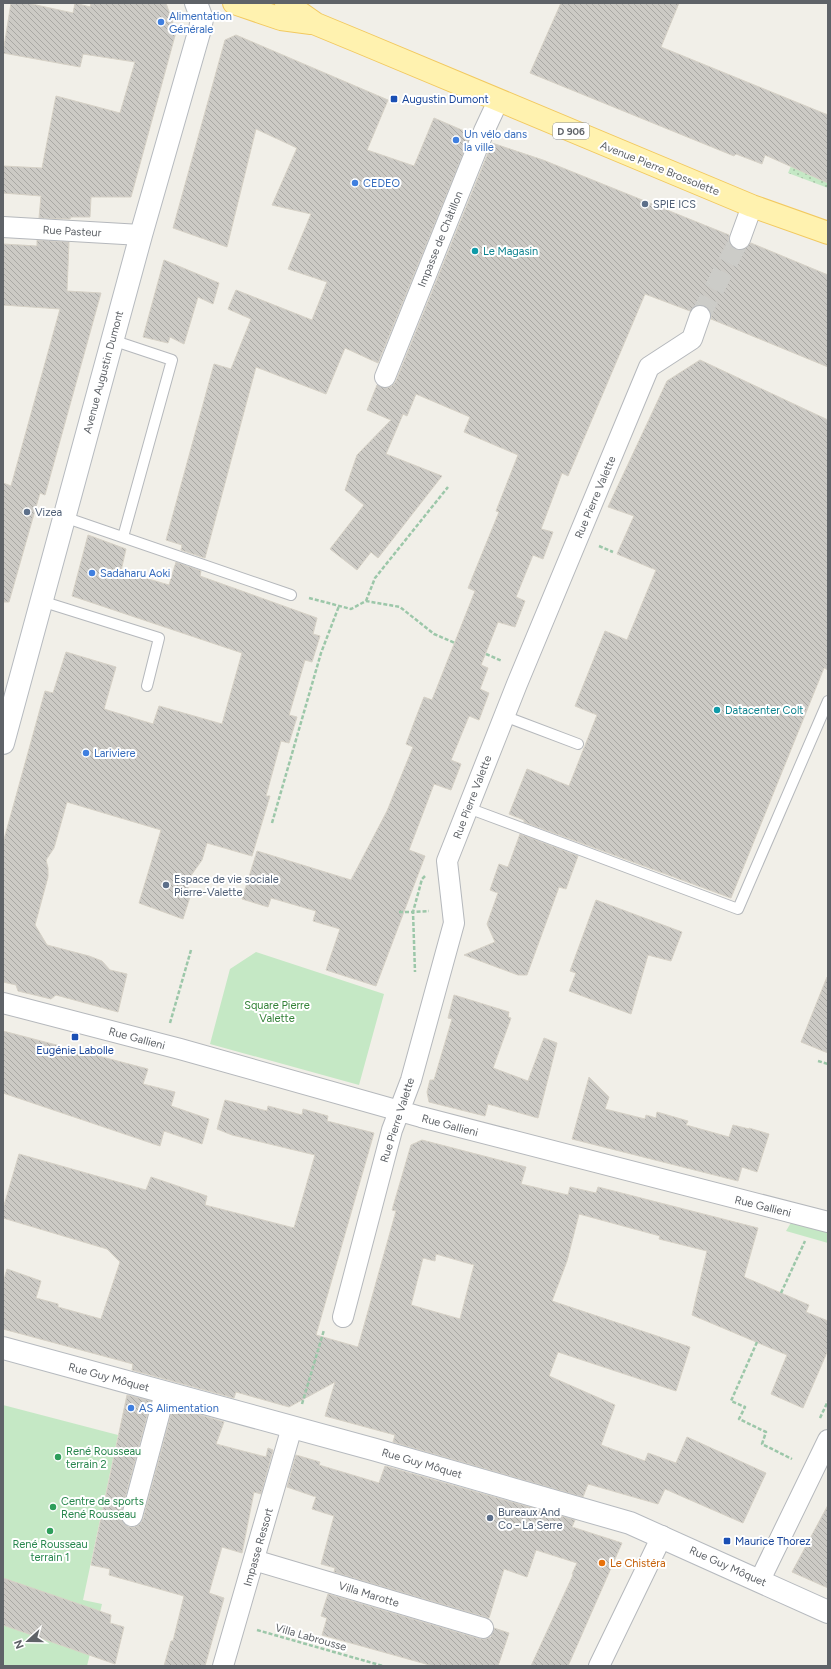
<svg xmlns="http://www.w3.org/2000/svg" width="831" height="1669" font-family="Figtree,sans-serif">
<defs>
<pattern id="garden-dots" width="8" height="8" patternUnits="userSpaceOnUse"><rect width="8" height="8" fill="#c5e8c5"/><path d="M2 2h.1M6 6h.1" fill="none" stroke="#a3c0a4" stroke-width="1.8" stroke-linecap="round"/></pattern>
<pattern id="building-back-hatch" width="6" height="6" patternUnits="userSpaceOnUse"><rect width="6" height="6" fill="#cccac5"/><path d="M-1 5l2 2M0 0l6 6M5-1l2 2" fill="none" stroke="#a9a8a4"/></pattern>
</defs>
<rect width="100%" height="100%" fill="#f1efe8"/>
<path fill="#c5e8c5" d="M 256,952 L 384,994 L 359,1085 L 210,1044 L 230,969 Z
M 792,1221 L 828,1230 L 828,1243 L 786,1231 Z
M 3,1405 L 118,1435 L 83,1600 L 102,1604 L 87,1666 L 3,1666 Z"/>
<path fill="url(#garden-dots)" d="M 791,166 L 828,183 L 828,188 L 788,173 Z"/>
<path fill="url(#building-back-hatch)" stroke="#d6d1c6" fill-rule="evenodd" d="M 11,3 L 27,3 L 73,13 L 75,3 L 90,7 L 91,3 L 166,3 L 176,32 L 131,197 L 91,197 L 90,217 L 71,217 L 70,219 L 39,218 L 41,196 L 3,193 L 3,166 L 42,168 L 56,96 L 120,113 L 135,62 L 83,54 L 80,67 L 3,53 Z
M 561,3 L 679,3 L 661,47 L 828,115 L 828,183 L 765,155 L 762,164 L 736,154 L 734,156 L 530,73 Z
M 236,35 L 388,100 L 367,150 L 414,166 L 434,118 L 471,134 L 378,363 L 345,348 L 326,394 L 256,367 L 205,558 L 181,550 L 182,545 L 166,540 L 214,364 L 231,369 L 251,319 L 228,309 L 236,290 L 312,320 L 327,282 L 288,269 L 311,214 L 272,205 L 297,148 L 256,129 L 227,247 L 173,228 L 225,40 Z
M 492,143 L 543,160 L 729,235 L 729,241 L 736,250 L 742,250 L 751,243 L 828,275 L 828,367 L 711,319 L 711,313 L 704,305 L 697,305 L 690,311 L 645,294 L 568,476 L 562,473 L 541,529 L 553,532 L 543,559 L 533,555 L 516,597 L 525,601 L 515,627 L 498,622 L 481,665 L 488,668 L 480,689 L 489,693 L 479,720 L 469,716 L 451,760 L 461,764 L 451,790 L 434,784 L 409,850 L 425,856 L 376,986 L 326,970 L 340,929 L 313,921 L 316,911 L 271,898 L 268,907 L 242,899 L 257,851 L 351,880 L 387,811 L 413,747 L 406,744 L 415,720 L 424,697 L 432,700 L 475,591 L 468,588 L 499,512 L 496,511 L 518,455 L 464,432 L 470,417 L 416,394 L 407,416 L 403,414 L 386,454 L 442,476 L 378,558 L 371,552 L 357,570 L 330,549 L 364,505 L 345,490 L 357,455 L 391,420 L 367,410 L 377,385 L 387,388 L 392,386 L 396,381 Z
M 37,240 L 69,242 L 67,291 L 101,293 L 45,495 L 40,493 L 9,602 L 3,602 L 3,483 L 11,486 L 60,309 L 3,305 L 3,244 L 37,246 Z
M 164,260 L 219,283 L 213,304 L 198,297 L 184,344 L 170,337 L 168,343 L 143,337 Z
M 700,360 L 828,420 L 828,670 L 824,668 L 731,898 L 524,822 L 524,820 L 509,814 L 527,769 L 569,786 L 597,715 L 575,706 L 605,631 L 627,640 L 656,570 L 617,554 L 634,516 L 608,507 L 667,381 Z
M 88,535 L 126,549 L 121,571 L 169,585 L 176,562 L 201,571 L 200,576 L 317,618 L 313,634 L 320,636 L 312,662 L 305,660 L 289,715 L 297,717 L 289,743 L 281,741 L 266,796 L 270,796 L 252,856 L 207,843 L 202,860 L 190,877 L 188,887 L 190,897 L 183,919 L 139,903 L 161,830 L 67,802 L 54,848 L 46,860 L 48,868 L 48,877 L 35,925 L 47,945 L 89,956 L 102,961 L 110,970 L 127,974 L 118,1012 L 56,995 L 51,999 L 18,991 L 16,985 L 3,982 L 3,843 L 45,691 L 53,693 L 66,652 L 116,667 L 104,709 L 153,724 L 159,706 L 222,724 L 242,653 L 72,596 Z
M 520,834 L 578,856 L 566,889 L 559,887 L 527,975 L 518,975 L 464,955 L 495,942 L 487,924 L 498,893 L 490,890 L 499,864 L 508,867 Z
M 596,900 L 682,932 L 671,961 L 648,955 L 631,1014 L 569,991 L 576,973 L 570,971 Z
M 827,977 L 828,977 L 828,1053 L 801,1042 Z
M 454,995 L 509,1012 L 508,1017 L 511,1018 L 493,1068 L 528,1081 L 544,1038 L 557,1043 L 538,1118 L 488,1104 L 485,1116 L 429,1102 L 427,1092 L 430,1080 L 434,1080 L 452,1019 L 448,1018 Z
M 3,1031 L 148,1069 L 143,1084 L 175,1092 L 171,1106 L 209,1119 L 202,1144 L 164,1131 L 160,1146 L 3,1093 Z
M 589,1077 L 609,1097 L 605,1109 L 645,1119 L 646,1115 L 656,1118 L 657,1112 L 688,1121 L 686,1125 L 729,1137 L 733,1125 L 749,1129 L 749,1128 L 769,1134 L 757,1172 L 742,1167 L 738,1181 L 572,1139 Z
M 225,1100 L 267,1111 L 268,1106 L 302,1115 L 303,1109 L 328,1116 L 327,1121 L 374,1133 L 316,1335 L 358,1347 L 396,1211 L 392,1210 L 411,1145 L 422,1140 L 526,1167 L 521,1184 L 568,1195 L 570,1187 L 596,1193 L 598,1187 L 758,1228 L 744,1277 L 809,1305 L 806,1312 L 828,1321 L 828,1350 L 803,1408 L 771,1394 L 787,1355 L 692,1315 L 707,1251 L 659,1239 L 660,1236 L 579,1214 L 567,1261 L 552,1301 L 690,1347 L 676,1391 L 558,1352 L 549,1376 L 615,1405 L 601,1445 L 645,1461 L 648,1453 L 676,1463 L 687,1437 L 766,1473 L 743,1523 L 665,1489 L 658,1504 L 588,1484 L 583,1497 L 393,1442 L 395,1435 L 325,1416 L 335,1382 L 289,1407 L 236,1392 L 234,1398 L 132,1370 L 133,1364 L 3,1329 L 3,1282 L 7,1269 L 41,1281 L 36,1298 L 58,1304 L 58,1307 L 101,1319 L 120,1262 L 107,1249 L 3,1218 L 3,1209 L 19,1154 L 146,1190 L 151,1177 L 207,1196 L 205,1205 L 294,1228 L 315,1155 L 232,1135 L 217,1129 ZM 436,1254 L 474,1265 L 460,1319 L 411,1305 L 423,1258 L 435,1261 Z
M 127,1395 L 151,1401 L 121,1513 L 121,1519 L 129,1527 L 135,1527 L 140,1524 L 143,1519 L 173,1407 L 224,1422 L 216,1444 L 266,1457 L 268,1448 L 273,1450 L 261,1494 L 254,1492 L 242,1553 L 222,1547 L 209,1593 L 224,1598 L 205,1666 L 164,1666 L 171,1641 L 173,1641 L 184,1596 L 109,1575 L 110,1569 L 91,1565 Z
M 296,1455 L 320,1462 L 319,1465 L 379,1483 L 385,1466 L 575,1520 L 572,1527 L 622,1543 L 568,1666 L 531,1666 L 573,1575 L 572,1574 L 577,1563 L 536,1550 L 527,1577 L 504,1569 L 489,1618 L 334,1572 L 335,1568 L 321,1564 L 334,1516 L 312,1509 L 316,1497 L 287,1487 Z
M 828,1505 L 828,1588 L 792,1572 Z
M 3,1578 L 111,1615 L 110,1623 L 124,1627 L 115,1664 L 3,1625 Z
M 328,1594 L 480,1639 L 485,1639 L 491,1637 L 494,1628 L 509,1633 L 498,1666 L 433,1666 L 322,1635 L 327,1618 L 321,1616 Z"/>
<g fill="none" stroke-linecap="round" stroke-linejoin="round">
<path stroke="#ccccc8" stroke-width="20" stroke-dasharray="20 10" stroke-linecap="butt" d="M 700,316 L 740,239"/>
<defs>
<path id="lane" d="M 112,340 L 172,360 L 123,537
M 64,517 L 291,595
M 41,601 L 159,638 L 147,686
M 504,716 L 578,744
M 468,808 L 738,909 L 828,701"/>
<path id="street" d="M 3,227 L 141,235
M 740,239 L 752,206
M 385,377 L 484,131 L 498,101
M 3,1003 L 180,1049 L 421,1117 L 828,1222
M 343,1317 L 392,1130 L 411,1080 L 454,923 L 447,861 L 517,684 L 649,367 L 692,339 L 700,316
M 132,1516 L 165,1393
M 254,1560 L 483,1628
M 760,1580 L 828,1440
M 223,1666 L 292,1427
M 599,1666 L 662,1536"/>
<path id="secondary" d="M 3,743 L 141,235 L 200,29 L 202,19 L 196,3
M 3,1348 L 376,1450 L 630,1523 L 828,1612"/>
<path id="primary" d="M 234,3 L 281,19 L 311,23
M 286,3 L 316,24 L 362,43 L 752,206 L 828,233"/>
</defs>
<use href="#lane" stroke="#b5b8bc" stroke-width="12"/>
<use href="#street" stroke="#b5b8bc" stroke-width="22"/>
<use href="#secondary" stroke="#b6babf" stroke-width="24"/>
<use href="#primary" stroke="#f2c960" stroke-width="24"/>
<path stroke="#9cc7a9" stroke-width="2.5" stroke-dasharray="4 2" stroke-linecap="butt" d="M 599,546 L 613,552
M 309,598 L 351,609 L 366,601 L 400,607 L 434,634 L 455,643
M 366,601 L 375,578 L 448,487
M 486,654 L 502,661
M 272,823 L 321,653 L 339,606
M 425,876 L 422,879 L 413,912 L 429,911
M 399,912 L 413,912 L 415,972
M 170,1023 L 191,950
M 818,1061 L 828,1064
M 781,1293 L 805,1241
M 757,1342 L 731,1401 L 745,1407 L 739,1419 L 766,1432 L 762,1444 L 792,1459
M 302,1404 L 324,1330
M 820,1418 L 828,1401
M 257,1630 L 383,1666"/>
<use href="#lane" stroke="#fff" stroke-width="10"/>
<use href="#street" stroke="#fff" stroke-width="20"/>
<use href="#secondary" stroke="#fff" stroke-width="22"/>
<use href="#primary" stroke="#fff2af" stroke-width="22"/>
</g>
<g fill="#3f7fe0" stroke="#fff" stroke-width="1.5">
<circle cx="161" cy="22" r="4"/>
<circle cx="456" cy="140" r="4"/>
<circle cx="355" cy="183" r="4"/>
<circle cx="92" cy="573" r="4"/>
<circle cx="86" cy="753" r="4"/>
<circle cx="131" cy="1408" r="4"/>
</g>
<g fill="#1a4fb4" stroke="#fff" stroke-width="1.5">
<rect x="390" y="95" width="8" height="8" rx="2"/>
<rect x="71" y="1033" width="8" height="8" rx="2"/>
<rect x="723" y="1537" width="8" height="8" rx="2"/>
</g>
<g fill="#5c6f8a" stroke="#fff" stroke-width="1.5">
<circle cx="645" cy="204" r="4"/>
<circle cx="27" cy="512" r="4"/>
<circle cx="166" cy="885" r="4"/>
<circle cx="490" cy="1518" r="4"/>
</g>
<g fill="#0f9aa8" stroke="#fff" stroke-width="1.5">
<circle cx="475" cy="251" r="4"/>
<circle cx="717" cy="710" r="4"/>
</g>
<g fill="#2e9e5b" stroke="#fff" stroke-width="1.5">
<circle cx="58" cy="1457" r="4"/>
<circle cx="53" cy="1507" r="4"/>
<circle cx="50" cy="1531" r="4"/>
</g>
<circle fill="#e8710a" stroke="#fff" stroke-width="1.5" cx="602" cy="1563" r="4"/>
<g text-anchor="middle" stroke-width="4" stroke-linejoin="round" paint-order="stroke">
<rect fill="#fff" stroke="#8f9295" stroke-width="1" x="553" y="123" width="36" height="16" rx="3"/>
<g font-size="10" font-weight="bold" fill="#5f6368">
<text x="571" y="135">D 906</text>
</g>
<g font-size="11" fill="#366cbe" stroke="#fff" text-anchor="start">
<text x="169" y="20">Alimentation<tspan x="169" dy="13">Générale</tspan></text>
<text x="464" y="138">Un vélo dans<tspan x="464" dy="13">la ville</tspan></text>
<text x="363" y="187">CEDEO</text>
<text x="100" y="577">Sadaharu Aoki</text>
<text x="94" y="757">Lariviere</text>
<text x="139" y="1412">AS Alimentation</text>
</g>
<g font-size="11" fill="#164399" stroke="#fff" text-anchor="start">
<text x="402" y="103">Augustin Dumont</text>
<text x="75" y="1054" text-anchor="middle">Eugénie Labolle</text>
<text x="735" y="1545">Maurice Thorez</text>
</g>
<g font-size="11" fill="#5f6368" stroke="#fff">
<text transform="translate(660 168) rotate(22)" y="4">Avenue Pierre Brossolette</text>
<text transform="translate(72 231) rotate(3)" y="4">Rue Pasteur</text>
<text transform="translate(440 239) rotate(-68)" y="4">Impasse de Châtillon</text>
<text transform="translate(103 372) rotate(-75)" y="4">Avenue Augustin Dumont</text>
<text transform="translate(595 497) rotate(-67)" y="4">Rue Pierre Valette</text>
<text transform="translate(472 797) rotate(-69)" y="4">Rue Pierre Valette</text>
<text transform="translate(137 1038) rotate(15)" y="4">Rue Gallieni</text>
<text transform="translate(397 1120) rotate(-72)" y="4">Rue Pierre Valette</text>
<text transform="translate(450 1125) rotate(15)" y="4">Rue Gallieni</text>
<text transform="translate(763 1206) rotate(14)" y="4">Rue Gallieni</text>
<text transform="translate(109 1377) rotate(15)" y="4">Rue Guy Môquet</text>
<text transform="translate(422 1463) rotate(16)" y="4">Rue Guy Môquet</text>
<text transform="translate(258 1547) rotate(-74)" y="4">Impasse Ressort</text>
<text transform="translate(728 1566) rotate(24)" y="4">Rue Guy Môquet</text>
<text transform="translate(369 1594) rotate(17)" y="4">Villa Marotte</text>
<text transform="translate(311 1637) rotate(16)" y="4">Villa Labrousse</text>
</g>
<g font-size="11" fill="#4e5e75" stroke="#fff" text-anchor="start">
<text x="653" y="208">SPIE ICS</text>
<text x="35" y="516">Vizea</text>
<text x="174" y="883">Espace de vie sociale<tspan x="174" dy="13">Pierre-Valette</tspan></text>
<text x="498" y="1516">Bureaux And<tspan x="498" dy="13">Co - La Serre</tspan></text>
</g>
<g font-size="11" fill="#0d838f" stroke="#fff" text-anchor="start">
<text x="483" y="255">Le Magasin</text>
<text x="725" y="714">Datacenter Colt</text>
</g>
<g font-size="11" fill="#348238" stroke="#fff">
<text x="277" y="1009">Square Pierre<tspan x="277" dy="13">Valette</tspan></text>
</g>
<g font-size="11" fill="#27864d" stroke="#fff" text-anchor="start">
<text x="66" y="1455">René Rousseau<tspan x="66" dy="13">terrain 2</tspan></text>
<text x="61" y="1505">Centre de sports<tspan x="61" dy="13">René Rousseau</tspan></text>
<text x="50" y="1548" text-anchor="middle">René Rousseau<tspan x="50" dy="13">terrain 1</tspan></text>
</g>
<g font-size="11" fill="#c56008" stroke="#fff" text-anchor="start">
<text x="610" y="1567">Le Chistéra</text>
</g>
</g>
<rect width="831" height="1669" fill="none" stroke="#5f6368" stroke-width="8"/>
<g transform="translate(28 1641) rotate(249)" stroke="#ffffff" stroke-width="3" paint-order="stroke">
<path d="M0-3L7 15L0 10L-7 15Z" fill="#5f6368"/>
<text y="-6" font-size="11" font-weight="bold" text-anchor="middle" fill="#5f6368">N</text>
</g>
</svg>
